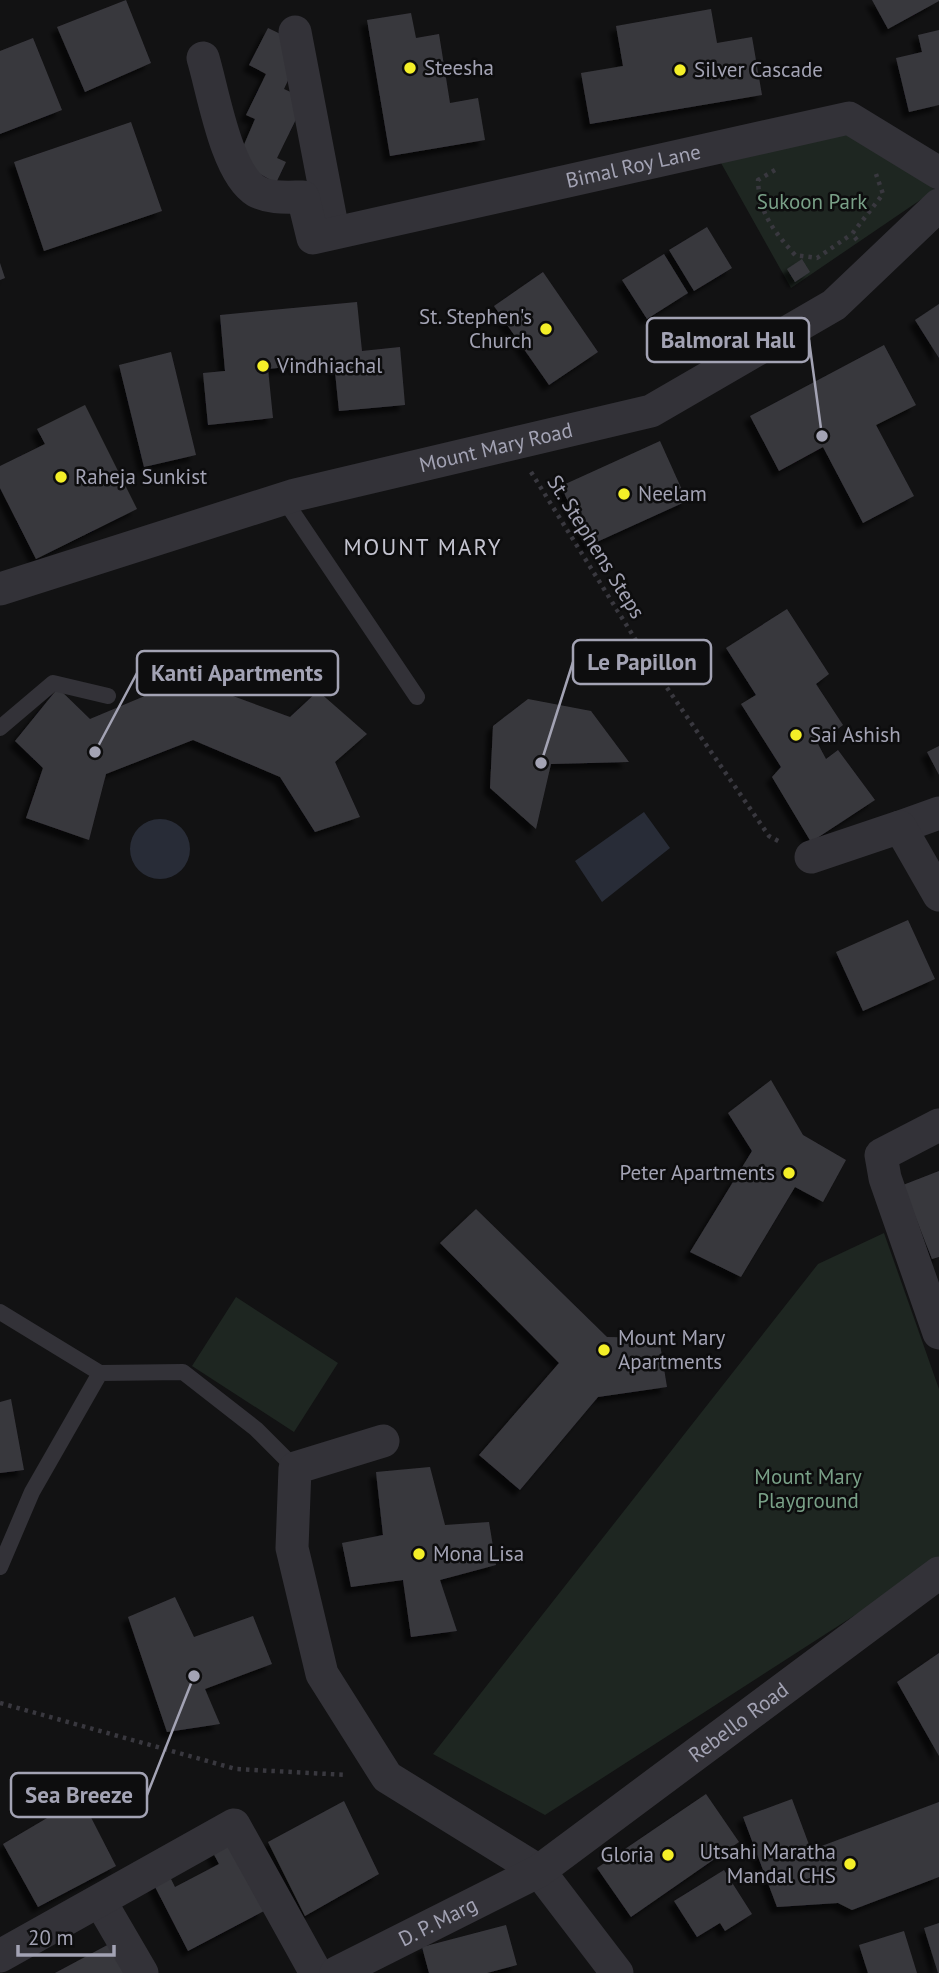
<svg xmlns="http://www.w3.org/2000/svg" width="939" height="1973" font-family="'PT Sans',sans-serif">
<defs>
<filter id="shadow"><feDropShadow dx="-6" dy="6" stdDeviation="2" flood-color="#0009"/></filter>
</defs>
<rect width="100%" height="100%" fill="#121213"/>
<path fill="#1e2621" d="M 850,126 L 935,190 L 791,288 L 721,163 Z
M 884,1233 L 939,1389 L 939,1561 L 545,1815 L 433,1754 L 818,1264 Z
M 236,1297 L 338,1363 L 294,1432 L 192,1366 Z"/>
<path fill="#282c37" d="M 644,812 L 670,848 L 602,902 L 575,861 Z
M130 849a30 30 0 1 1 60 0a30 30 0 1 1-60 0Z"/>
<path fill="#39383e" filter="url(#shadow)" d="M 126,0 L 151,63 L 85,92 L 57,27 Z
M 872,0 L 939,0 L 939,1 L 888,29 Z
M 711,9 L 717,43 L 752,37 L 762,95 L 590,124 L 581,73 L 623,66 L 616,26 Z
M 411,13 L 416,38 L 439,34 L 450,103 L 478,98 L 485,140 L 390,156 L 367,20 Z
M 268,28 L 295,41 L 297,61 L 284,89 L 306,99 L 277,158 L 286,162 L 276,183 L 237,161 L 255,119 L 246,115 L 266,74 L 249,65 Z
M 939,30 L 939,105 L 909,112 L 896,58 L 922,52 L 918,35 Z
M 33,38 L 62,110 L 0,134 L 0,51 Z
M 131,122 L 162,211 L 44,251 L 14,162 Z
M 707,227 L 732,268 L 694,291 L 669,250 Z
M 664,254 L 688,293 L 647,319 L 622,280 Z
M 802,259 L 810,272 L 795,282 L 787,269 Z
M 0,263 L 5,278 L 0,280 Z
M 543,272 L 598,352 L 549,385 L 494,306 Z
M 357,302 L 362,351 L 400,347 L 405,405 L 339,411 L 334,362 L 268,369 L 273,418 L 208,425 L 203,373 L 225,371 L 220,315 Z
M 939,304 L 939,358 L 915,320 Z
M 884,345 L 916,405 L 876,425 L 914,496 L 863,523 L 823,447 L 779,471 L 750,416 Z
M 171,352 L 196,455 L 144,467 L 119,365 Z
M 85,405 L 137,509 L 36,559 L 0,488 L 0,466 L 45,444 L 37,429 Z
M 660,441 L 687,501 L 588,546 L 561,486 Z
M 787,609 L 829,674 L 816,684 L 843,725 L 818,744 L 826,759 L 838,750 L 875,800 L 811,842 L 772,777 L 781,767 L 741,704 L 756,695 L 726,648 Z
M 218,651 L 222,692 L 290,717 L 318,691 L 367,734 L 335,762 L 360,817 L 315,832 L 280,777 L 193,740 L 106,774 L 89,840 L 26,818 L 43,768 L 15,741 L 58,688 L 90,719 L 159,690 L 152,652 Z
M 528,699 L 591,711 L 629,762 L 551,764 L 536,829 L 490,788 L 493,726 Z
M 939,746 L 939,775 L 927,752 Z
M 908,920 L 935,979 L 863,1011 L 836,952 Z
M 771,1080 L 803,1135 L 846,1160 L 823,1202 L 795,1187 L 741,1277 L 690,1252 L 752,1151 L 728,1113 Z
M 939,1171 L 939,1257 L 932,1259 L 903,1185 Z
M 476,1209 L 607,1337 L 659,1338 L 667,1387 L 598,1397 L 520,1490 L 479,1455 L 559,1363 L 440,1243 Z
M 11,1399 L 24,1470 L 0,1473 L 0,1402 Z
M 430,1467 L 445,1525 L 489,1522 L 496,1565 L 440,1580 L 457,1631 L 411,1637 L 403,1580 L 351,1587 L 342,1543 L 383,1535 L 376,1472 Z
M 175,1597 L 194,1637 L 253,1616 L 272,1664 L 205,1689 L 220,1724 L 167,1732 L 128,1617 Z
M 939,1653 L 939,1756 L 897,1682 Z
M 706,1794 L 739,1842 L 631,1917 L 597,1868 Z
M 81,1798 L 116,1866 L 38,1907 L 3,1844 Z
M 792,1799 L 811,1850 L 939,1802 L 939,1877 L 852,1910 L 838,1903 L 777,1907 L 743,1817 Z
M 344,1801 L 379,1874 L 305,1916 L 268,1842 Z
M 228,1843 L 264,1911 L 188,1951 L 152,1881 L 168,1873 L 175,1887 L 219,1864 L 212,1851 Z
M 724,1870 L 752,1914 L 725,1931 L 720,1923 L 697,1937 L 674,1901 Z
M 939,1923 L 939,1973 L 938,1973 L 924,1928 Z
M 506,1925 L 517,1965 L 487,1973 L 429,1973 L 422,1947 Z
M 904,1931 L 917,1973 L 868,1973 L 859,1945 Z
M 113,1942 L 131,1973 L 55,1973 Z"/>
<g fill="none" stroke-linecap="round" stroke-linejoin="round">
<path stroke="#39383f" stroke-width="4.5" stroke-dasharray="3.5 5" stroke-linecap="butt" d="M 775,170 L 758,180 C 759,214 774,231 795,255 L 817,258 L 852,234
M 857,240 L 852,234 L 883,194 L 876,174
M 531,472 L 652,666 L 769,836 L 782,843
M 0,1703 L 236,1769 L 347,1775"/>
<path stroke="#333238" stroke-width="16" d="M 283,498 L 417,697
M 0,728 L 53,683 L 108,696
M 0,1312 L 100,1373
M 0,1567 L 32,1492 L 100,1373 L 183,1372 L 256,1429 L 295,1468"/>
<g stroke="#333238" stroke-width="33">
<path d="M 295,32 L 333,231"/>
<path id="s1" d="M 203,58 C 213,91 226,173 256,191 C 270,199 288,197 303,197 L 313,238 L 849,118 L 939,173"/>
<path id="s2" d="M 0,589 L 295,495 L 651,411 L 834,305 L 939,205"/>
<path d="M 900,827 L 939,813"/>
<path d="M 811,857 L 900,827 L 939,895"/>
<path d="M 939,1125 L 881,1155 L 885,1178 L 939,1333"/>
<path d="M 383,1441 L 295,1468 L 292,1548 L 322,1674 L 387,1777 L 539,1871 L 617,1973"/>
<path d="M 100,1901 L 142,1973"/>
<path d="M 0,1956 L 234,1825 L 316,1973"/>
<path id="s3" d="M 336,1973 L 539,1871 L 939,1573"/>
</g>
</g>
<g fill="#f4ef28" stroke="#0d0d0e" stroke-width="2.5">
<circle cx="410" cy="68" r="7"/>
<circle cx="680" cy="70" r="7"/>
<circle cx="546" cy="329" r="7"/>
<circle cx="263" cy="366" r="7"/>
<circle cx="61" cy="477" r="7"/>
<circle cx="624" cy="494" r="7"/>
<circle cx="796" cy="735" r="7"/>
<circle cx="789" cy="1173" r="7"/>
<circle cx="604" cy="1350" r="7"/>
<circle cx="419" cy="1554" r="7"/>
<circle cx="668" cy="1855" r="7"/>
<circle cx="850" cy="1864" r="7"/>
</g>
<g text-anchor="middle" stroke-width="5" stroke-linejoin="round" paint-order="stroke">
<g font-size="21" fill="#a3a3b4" stroke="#0d0d0e" text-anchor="start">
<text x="424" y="75">Steesha</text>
<text x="694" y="77">Silver Cascade</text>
<text x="532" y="324" text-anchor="end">St. Stephen's<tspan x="532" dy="24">Church</tspan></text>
<text x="277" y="373">Vindhiachal</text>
<text x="75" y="484">Raheja Sunkist</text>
<text x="638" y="501">Neelam</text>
<text x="810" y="742">Sai Ashish</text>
<text x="775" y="1180" text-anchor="end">Peter Apartments</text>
<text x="618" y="1345">Mount Mary<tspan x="618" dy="24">Apartments</tspan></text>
<text x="433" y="1561">Mona Lisa</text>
<text x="836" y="1859" text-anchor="end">Utsahi Maratha<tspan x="836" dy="24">Mandal CHS</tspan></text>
<text x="654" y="1862" text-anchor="end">Gloria</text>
</g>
<g font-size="21" fill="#a3a3b4" stroke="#0d0d0e">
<text dy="7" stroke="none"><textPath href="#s1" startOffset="564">Bimal Roy Lane</textPath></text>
<text dy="7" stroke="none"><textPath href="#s2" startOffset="516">Mount Mary Road</textPath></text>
<text transform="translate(596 547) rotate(58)" y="7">St. Stephens Steps</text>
<text dy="7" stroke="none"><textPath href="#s3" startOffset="476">Rebello Road</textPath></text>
<text dy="7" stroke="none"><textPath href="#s3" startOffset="114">D. P. Marg</textPath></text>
</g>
<g font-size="21" fill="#79a087" stroke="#0d0d0e">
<text x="812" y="209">Sukoon Park</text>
<text x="808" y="1484">Mount Mary<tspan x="808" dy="24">Playground</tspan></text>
</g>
<g font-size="23" letter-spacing="2" fill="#c4c4d0" stroke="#0d0d0e">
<text x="423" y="555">MOUNT MARY</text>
</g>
</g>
<path fill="none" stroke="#a3a3b4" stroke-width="2.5" d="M822 436L809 340M541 763L573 662M95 752L137 673M194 1676L147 1795"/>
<g fill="#a3a3b4" stroke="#0d0d0e" stroke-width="2.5">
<circle cx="822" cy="436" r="7"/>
<circle cx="541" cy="763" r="7"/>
<circle cx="95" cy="752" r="7"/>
<circle cx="194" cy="1676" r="7"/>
</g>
<g fill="#0d0d0e" stroke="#a3a3b4" stroke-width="2.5">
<rect x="647" y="318" width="162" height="44" rx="7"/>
<rect x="573" y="640" width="138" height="44" rx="7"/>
<rect x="137" y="651" width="201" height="44" rx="7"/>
<rect x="11" y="1773" width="136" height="44" rx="7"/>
</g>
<g font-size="23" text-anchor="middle" font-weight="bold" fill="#a3a3b4">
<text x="728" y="348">Balmoral Hall</text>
<text x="642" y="670">Le Papillon</text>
<text x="237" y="681">Kanti Apartments</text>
<text x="79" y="1803">Sea Breeze</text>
</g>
<path d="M18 1945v10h96v-10" fill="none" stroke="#a3a3b4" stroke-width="3.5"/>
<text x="28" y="1945" font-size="21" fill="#a3a3b4" stroke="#0d0d0e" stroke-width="5" paint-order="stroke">20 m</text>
</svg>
